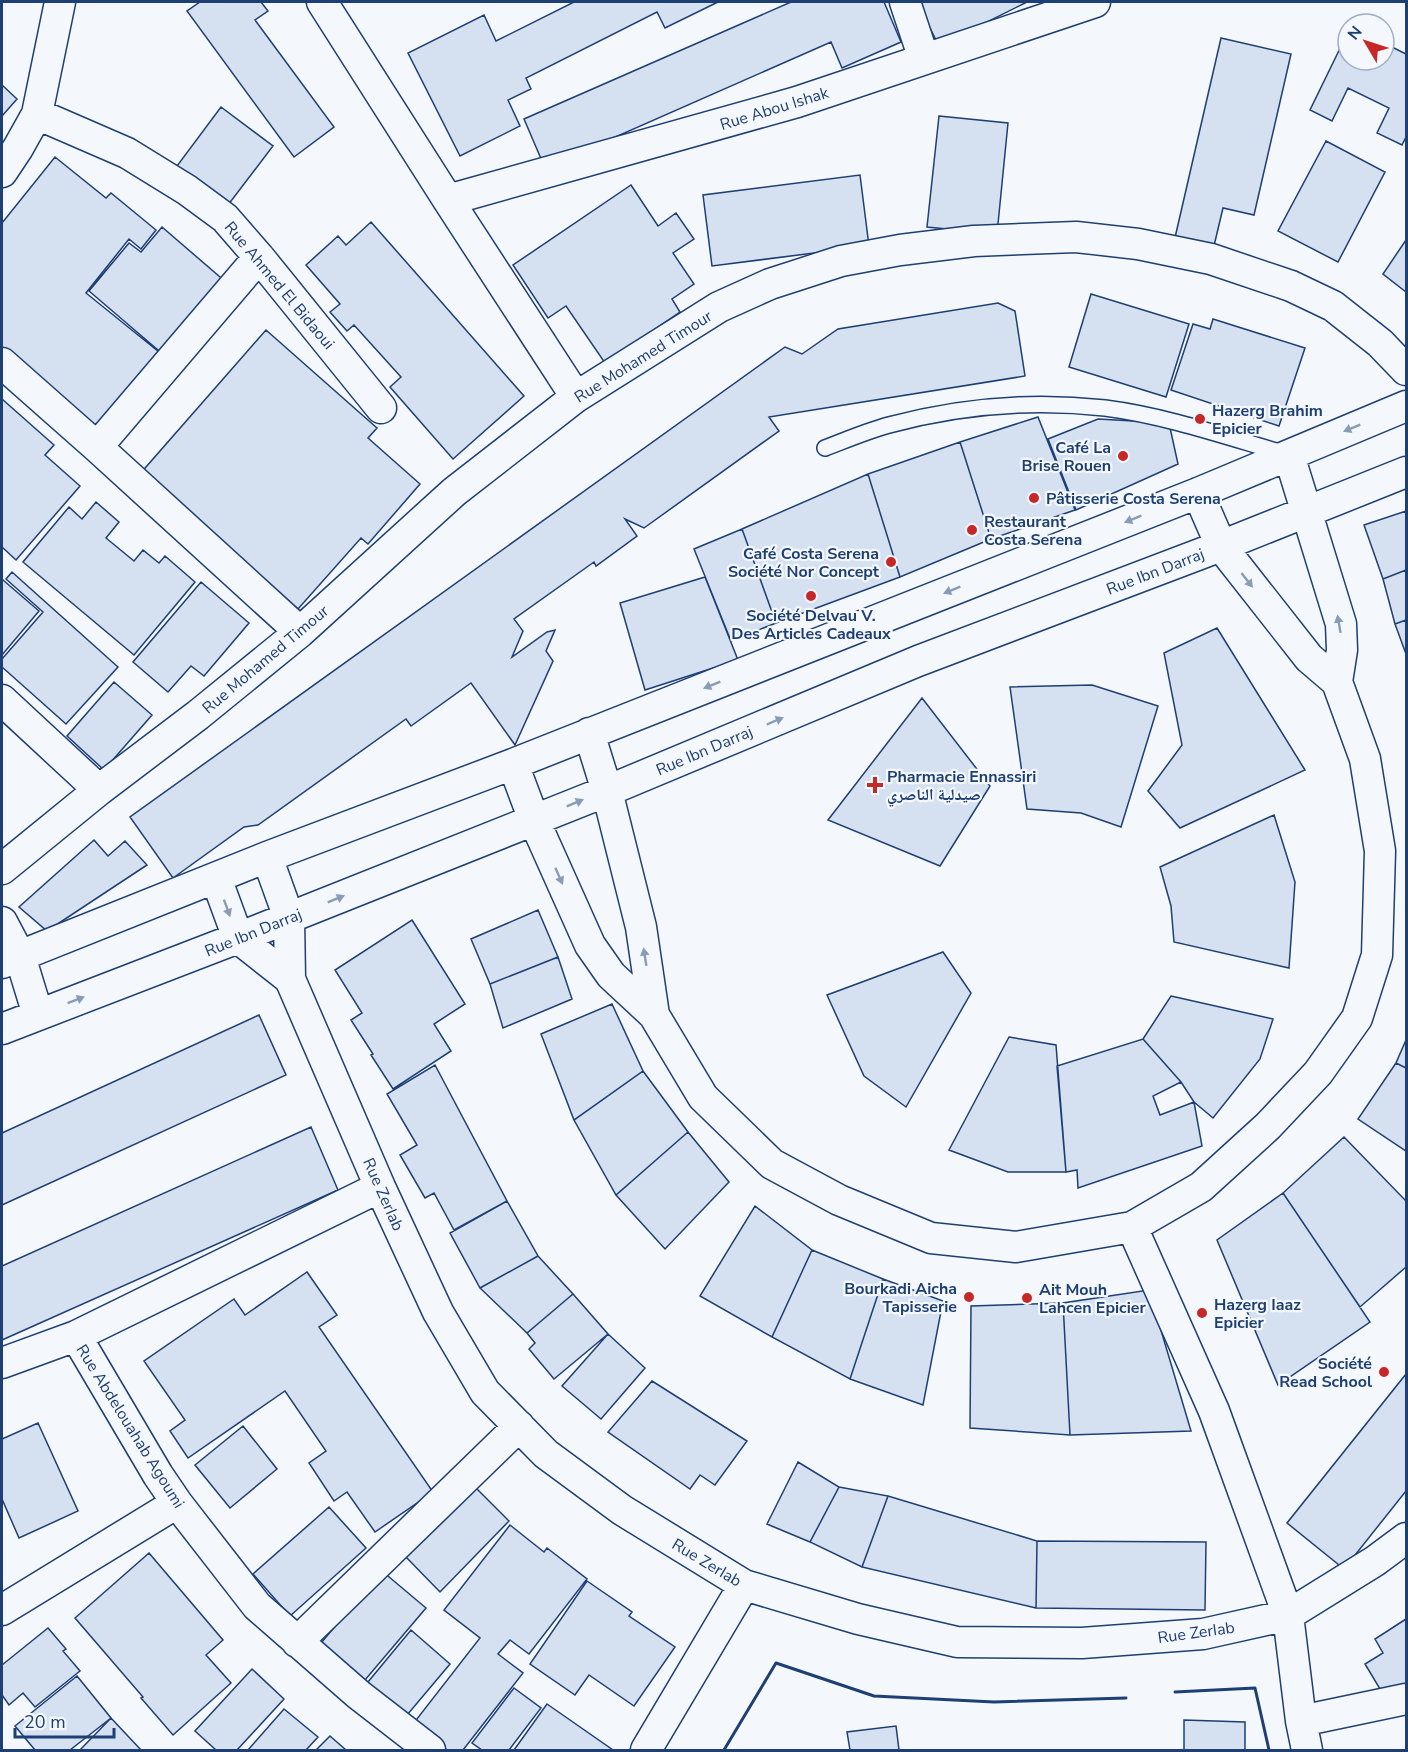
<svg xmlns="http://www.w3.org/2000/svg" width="1408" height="1752" font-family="'Nunito Sans','Noto Naskh Arabic',sans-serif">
<rect width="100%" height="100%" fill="#f4f7fb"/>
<path fill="#d5e0f0" stroke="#1d3f73" stroke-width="1.5" d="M 200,2 L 261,2 L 268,11 L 255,20 L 334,127 L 294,157 L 187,11 Z
M 574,2 L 718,2 L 665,28 L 657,12 L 526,78 L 531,89 L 508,100 L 520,126 L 460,156 L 408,53 L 484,15 L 496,41 Z
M 791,2 L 884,2 L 901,42 L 842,68 L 831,42 L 545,168 L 524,119 Z
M 917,2 L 1027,2 L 939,46 Z
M 1348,32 L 1348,60 L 1384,60 L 1384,43 L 1406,54 L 1406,137 L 1402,145 L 1377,133 L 1389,108 L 1348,88 L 1332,121 L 1310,110 Z
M 1221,38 L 1291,54 L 1254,215 L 1223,208 L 1213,250 L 1174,242 Z
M 2,85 L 17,99 L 2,116 Z
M 221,107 L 273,146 L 225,209 L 174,170 Z
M 939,116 L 1008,123 L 997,234 L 927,227 Z
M 1326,141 L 1385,172 L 1338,262 L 1278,231 Z
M 55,157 L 106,198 L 111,193 L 156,230 L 141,249 L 129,239 L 86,293 L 159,352 L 98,427 L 2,349 L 2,223 Z
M 860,175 L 869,246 L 712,266 L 703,195 Z
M 631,185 L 658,226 L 676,213 L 694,239 L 673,253 L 694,284 L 672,299 L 680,312 L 605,363 L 566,306 L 548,318 L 513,265 Z
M 371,222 L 524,396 L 453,459 L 390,387 L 401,377 L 354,325 L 347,331 L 330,312 L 340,304 L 306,265 L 338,236 L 346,245 Z
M 162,227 L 227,283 L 165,356 L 89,291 L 129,243 L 141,252 Z
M 1406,240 L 1406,292 L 1383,274 Z
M 1091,294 L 1189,324 L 1166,397 L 1069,367 Z
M 998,303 L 1015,311 L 1025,376 L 769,417 L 779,431 L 644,528 L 625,519 L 637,536 L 596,566 L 594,562 L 514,619 L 523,631 L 512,657 L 547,632 L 555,630 L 546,651 L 553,661 L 515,745 L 471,683 L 411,726 L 406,719 L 258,825 L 244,827 L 173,878 L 130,817 L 785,347 L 802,354 L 838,329 Z
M 1213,319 L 1305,348 L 1279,426 L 1171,390 L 1193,324 L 1210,329 Z
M 266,330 L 377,428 L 368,438 L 420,484 L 368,544 L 361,538 L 298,609 L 216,537 L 139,475 Z
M 2,399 L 54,445 L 45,455 L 80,486 L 16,560 L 2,547 Z
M 1038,417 L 1075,510 L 991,539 L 960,442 Z
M 1098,419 L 1169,423 L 1178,464 L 1076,510 L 1048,439 Z
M 960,442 L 991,539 L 900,577 L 868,474 Z
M 868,474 L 900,577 L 776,623 L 742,529 Z
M 96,502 L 119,522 L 106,538 L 134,561 L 143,550 L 159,563 L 165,556 L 195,582 L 134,655 L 23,562 L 69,507 L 82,519 Z
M 1406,511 L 1406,570 L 1383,579 L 1364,525 Z
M 742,529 L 776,623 L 731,641 L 694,549 Z
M 1406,570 L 1406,620 L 1395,624 L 1383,579 Z
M 12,572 L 118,667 L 66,724 L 2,667 L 2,659 L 43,612 L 6,579 Z
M 705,577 L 738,660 L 645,690 L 620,603 Z
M 3,580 L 39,611 L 2,655 L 2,581 Z
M 201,582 L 249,623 L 204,676 L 191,666 L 168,692 L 133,662 Z
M 1406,620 L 1406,654 L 1395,624 Z
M 1217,628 L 1305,770 L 1180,828 L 1148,791 L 1182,745 L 1164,653 Z
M 114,682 L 152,715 L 104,770 L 67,736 Z
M 1092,685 L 1158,706 L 1121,827 L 1081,813 L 1027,809 L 1010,687 Z
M 922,698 L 990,786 L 940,866 L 828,820 Z
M 1274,815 L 1295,882 L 1289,968 L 1174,942 L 1171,906 L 1160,867 Z
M 94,840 L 108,856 L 125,841 L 147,865 L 47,931 L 19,907 Z
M 538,910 L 558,957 L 490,984 L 471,939 Z
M 412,920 L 465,1004 L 434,1024 L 451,1051 L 393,1089 L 371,1055 L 373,1054 L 351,1020 L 362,1013 L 335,970 Z
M 943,952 L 971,993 L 906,1107 L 864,1076 L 827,995 Z
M 558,957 L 572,999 L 503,1028 L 490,984 Z
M 1171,996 L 1273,1019 L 1260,1059 L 1213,1118 L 1194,1102 L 1181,1082 L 1143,1039 Z
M 612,1004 L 643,1071 L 574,1120 L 541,1034 Z
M 259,1015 L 286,1075 L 2,1205 L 2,1133 Z
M 1009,1037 L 1056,1045 L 1066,1172 L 1008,1172 L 949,1150 Z
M 1143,1039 L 1181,1082 L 1153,1096 L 1160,1115 L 1194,1102 L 1202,1146 L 1078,1188 L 1077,1170 L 1066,1172 L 1057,1066 Z
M 1406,1040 L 1406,1068 L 1396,1063 Z
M 1396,1063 L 1406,1068 L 1406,1151 L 1358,1119 Z
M 435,1065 L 507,1201 L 454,1230 L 434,1193 L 425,1198 L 400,1155 L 417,1145 L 387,1094 Z
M 643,1071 L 688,1132 L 616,1195 L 574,1120 Z
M 311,1127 L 338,1190 L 2,1340 L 2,1266 Z
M 688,1132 L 729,1182 L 665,1249 L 616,1195 Z
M 1344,1137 L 1406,1201 L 1406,1267 L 1360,1307 L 1283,1193 Z
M 1283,1193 L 1370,1322 L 1278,1385 L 1217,1240 Z
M 507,1201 L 538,1256 L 480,1288 L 450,1233 Z
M 755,1206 L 812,1250 L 772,1337 L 700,1296 Z
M 812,1250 L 883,1279 L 850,1379 L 772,1337 Z
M 538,1256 L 573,1294 L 527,1333 L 480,1288 Z
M 307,1272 L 337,1315 L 319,1327 L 433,1492 L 375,1532 L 347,1492 L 334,1501 L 309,1463 L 326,1451 L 285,1391 L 188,1458 L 170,1431 L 185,1420 L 144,1361 L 234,1299 L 245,1315 Z
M 883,1279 L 943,1301 L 923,1405 L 850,1379 Z
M 1149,1290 L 1191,1431 L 1070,1435 L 1063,1303 Z
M 573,1294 L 608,1334 L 554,1379 L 529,1349 L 535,1343 L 527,1333 Z
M 1063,1303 L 1070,1435 L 970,1428 L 971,1306 Z
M 608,1334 L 645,1368 L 601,1419 L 562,1386 Z
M 1406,1374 L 1406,1491 L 1344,1569 L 1287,1523 Z
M 652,1381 L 747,1441 L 715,1485 L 700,1475 L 690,1489 L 608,1432 Z
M 38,1423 L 78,1511 L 19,1538 L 2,1499 L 2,1439 Z
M 243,1426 L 277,1469 L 230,1508 L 195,1465 Z
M 798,1462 L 839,1487 L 810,1542 L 767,1524 Z
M 474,1486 L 509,1521 L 440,1592 L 405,1556 Z
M 839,1487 L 888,1496 L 862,1567 L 810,1542 Z
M 888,1496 L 1037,1541 L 1036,1608 L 862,1567 Z
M 329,1507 L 366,1548 L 290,1616 L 253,1574 Z
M 510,1525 L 544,1552 L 547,1548 L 587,1579 L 529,1654 L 510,1640 L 498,1654 L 523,1673 L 463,1750 L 447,1750 L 413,1724 L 480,1638 L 444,1610 Z
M 1037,1541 L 1206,1542 L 1205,1610 L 1036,1608 Z
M 149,1553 L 223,1640 L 206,1655 L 231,1683 L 173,1735 L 141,1698 L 143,1697 L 75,1618 Z
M 382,1571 L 426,1608 L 365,1680 L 321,1643 Z
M 587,1581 L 632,1612 L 629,1616 L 675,1647 L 634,1706 L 589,1675 L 575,1695 L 530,1664 Z
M 1406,1619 L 1406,1686 L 1386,1699 L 1365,1664 L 1383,1653 L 1375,1639 Z
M 48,1628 L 66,1649 L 63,1651 L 80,1671 L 35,1707 L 23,1693 L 9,1705 L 2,1695 L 2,1665 Z
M 411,1630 L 450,1664 L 402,1721 L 363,1688 Z
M 252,1669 L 284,1699 L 237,1750 L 216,1750 L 195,1731 Z
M 77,1676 L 111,1718 L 70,1750 L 35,1750 L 15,1726 Z
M 514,1688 L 541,1708 L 509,1750 L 482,1750 L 472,1743 Z
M 547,1704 L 613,1750 L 514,1750 Z
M 284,1709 L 318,1737 L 306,1750 L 248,1750 Z
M 111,1718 L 141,1750 L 80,1750 Z
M 1184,1720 L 1245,1722 L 1245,1750 L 1184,1750 Z
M 896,1726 L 899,1750 L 850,1750 L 847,1732 Z
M 330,1736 L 346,1750 L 316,1750 Z"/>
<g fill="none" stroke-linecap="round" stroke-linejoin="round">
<defs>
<path id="service" d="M 825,448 C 846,440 867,431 889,425 C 959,406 1033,400 1105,408 C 1167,416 1227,437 1286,454"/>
<path id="minor" d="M 322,2 L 448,200 L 576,397
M 905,2 L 924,59
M 37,114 L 127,153 L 187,190 L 225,218 L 259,257 L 381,408
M 2,172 L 18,148 L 37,114 L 60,2
M 448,200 L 797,102 L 1095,2
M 2,363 L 97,447 L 300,632
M 97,447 L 259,257
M 1198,493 L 1221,546 L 1309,658 L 1337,682
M 2,700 L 99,790
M 589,733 L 607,791 L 641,927 L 654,1015
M 513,764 L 534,820 L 590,945 L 611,975 L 654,1015 L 703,1097 L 772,1164 L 839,1200 L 931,1238 L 1016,1247 L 1132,1227 L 1201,1187 L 1268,1126 L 1318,1073 L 1357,1018 L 1377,955 L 1380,851 L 1365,759 L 1337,682 L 1342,650 L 1341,624 L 1289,455
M 267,857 L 289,918 L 290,979 L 380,1187 L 438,1312 L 485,1392 L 546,1454 L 622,1510 L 744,1585 L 858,1619 L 957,1642 L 1082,1643 L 1203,1634 L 1288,1615 L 1375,1561 L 1406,1538
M 2,869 L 99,790 L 198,715 L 300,632 L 454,492 L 576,397 L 719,307 L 770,284 L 841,261 L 900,250 L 974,241 L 1076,237 L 1138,244 L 1211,259 L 1291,286 L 1333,306 L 1380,343 L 1406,370
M 216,878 L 238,938 L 290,979
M 2,922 L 20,956 L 38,1015
M 2,963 L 267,857 L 513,764 L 1198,493 L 1406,406
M 2,1029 L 238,938 L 607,791 L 918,661 L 1221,546 L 1406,472
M 1132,1227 L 1214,1411 L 1288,1615 L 1301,1721 L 1307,1750
M 76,1336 L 158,1475 L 177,1503 L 257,1606 L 359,1695 L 430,1750
M 2,1363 L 76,1336 L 380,1187
M 2,1610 L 177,1503
M 297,1642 L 519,1426
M 1301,1721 L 1406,1699
M 646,1750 L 744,1585"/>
</defs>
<use href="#service" stroke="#1d3f73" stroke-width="18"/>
<use href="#minor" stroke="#1d3f73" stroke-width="33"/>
<use href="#service" stroke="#f4f7fb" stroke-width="15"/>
<use href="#minor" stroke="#f4f7fb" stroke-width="30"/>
<path stroke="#1d3f73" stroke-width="3" d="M 1175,1692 L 1255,1688 L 1269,1750
M 724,1750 L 776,1663 L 874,1696 L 994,1702 L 1126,1698"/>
</g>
<defs><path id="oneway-solid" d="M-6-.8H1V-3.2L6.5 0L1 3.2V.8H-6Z" transform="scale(1.5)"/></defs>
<g fill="#889bb7">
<use href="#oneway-solid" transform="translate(1352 428) rotate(158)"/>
<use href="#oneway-solid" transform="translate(1133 519) rotate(158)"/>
<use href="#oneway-solid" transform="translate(1247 580) rotate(52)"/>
<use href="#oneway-solid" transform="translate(952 590) rotate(158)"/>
<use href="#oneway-solid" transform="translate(1339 624) rotate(-100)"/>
<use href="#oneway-solid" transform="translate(712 685) rotate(158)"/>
<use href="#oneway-solid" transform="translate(775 721) rotate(-23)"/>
<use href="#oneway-solid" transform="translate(575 803) rotate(-22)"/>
<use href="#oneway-solid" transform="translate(559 876) rotate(66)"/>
<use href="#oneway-solid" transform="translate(336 899) rotate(-22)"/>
<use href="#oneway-solid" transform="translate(227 908) rotate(70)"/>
<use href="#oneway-solid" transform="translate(645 957) rotate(-99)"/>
<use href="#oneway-solid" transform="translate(76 1000) rotate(-21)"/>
</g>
<g fill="#c62828" stroke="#f4f7fb" stroke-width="2">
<circle cx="1200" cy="419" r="6"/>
<circle cx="1123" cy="456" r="6"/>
<circle cx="1034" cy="498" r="6"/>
<circle cx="972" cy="530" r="6"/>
<circle cx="891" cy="562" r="6"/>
<circle cx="811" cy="596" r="6"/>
<path d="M872 776h6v6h6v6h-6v6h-6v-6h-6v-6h6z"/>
<circle cx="969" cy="1297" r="6"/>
<circle cx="1027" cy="1298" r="6"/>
<circle cx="1202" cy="1313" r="6"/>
<circle cx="1384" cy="1372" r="6"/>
</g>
<g text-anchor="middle" stroke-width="4.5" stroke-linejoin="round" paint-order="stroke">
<g font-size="16" fill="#1d3f73" stroke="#f4f7fb">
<text transform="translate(774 108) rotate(-17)" y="6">Rue Abou Ishak</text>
<text transform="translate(280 285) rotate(50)" y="6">Rue Ahmed El Bidaoui</text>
<text transform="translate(643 356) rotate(-32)" y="6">Rue Mohamed Timour</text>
<text transform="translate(1155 571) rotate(-21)" y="6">Rue Ibn Darraj</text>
<text transform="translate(265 659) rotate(-40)" y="6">Rue Mohamed Timour</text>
<text transform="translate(704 750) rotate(-23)" y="6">Rue Ibn Darraj</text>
<text transform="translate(253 932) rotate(-22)" y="6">Rue Ibn Darraj</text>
<text transform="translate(384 1194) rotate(66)" y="6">Rue ZerIab</text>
<text transform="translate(131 1426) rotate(58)" y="6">Rue Abdelouahab Agoumi</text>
<text transform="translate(707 1562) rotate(31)" y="6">Rue ZerIab</text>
<text transform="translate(1196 1632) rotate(-8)" y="6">Rue ZerIab</text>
</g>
<g font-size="16" font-weight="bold" fill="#1d3f73" stroke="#f4f7fb" text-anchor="start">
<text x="1212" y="416">Hazerg Brahim<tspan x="1212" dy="18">Epicier</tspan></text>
<text x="1111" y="453" text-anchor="end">Café La<tspan x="1111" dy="18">Brise Rouen</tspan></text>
<text x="1046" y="504">Pâtisserie Costa Serena</text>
<text x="984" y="527">Restaurant<tspan x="984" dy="18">Costa Serena</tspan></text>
<text x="879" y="559" text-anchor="end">Café Costa Serena<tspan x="879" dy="18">Société Nor Concept</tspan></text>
<text x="811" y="621" text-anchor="middle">Société Delvau V.<tspan x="811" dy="18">Des Articles Cadeaux</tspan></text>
<text x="887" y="782">Pharmacie Ennassiri<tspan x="887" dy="18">صيدلية الناصري</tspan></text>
<text x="957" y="1294" text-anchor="end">Bourkadi Aicha<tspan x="957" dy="18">Tapisserie</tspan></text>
<text x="1039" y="1295">Ait Mouh<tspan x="1039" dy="18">Lahcen Epicier</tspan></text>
<text x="1214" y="1310">Hazerg Iaaz<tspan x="1214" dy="18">Epicier</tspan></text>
<text x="1372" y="1369" text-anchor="end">Société<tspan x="1372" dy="18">Read School</tspan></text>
</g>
</g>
<rect width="1408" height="1752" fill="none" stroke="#1d3f73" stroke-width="6"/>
<g transform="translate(1366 42) rotate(309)"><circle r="28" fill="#f4f7fb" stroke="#9eadc5" stroke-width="1.5"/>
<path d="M0-4.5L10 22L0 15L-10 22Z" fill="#c62828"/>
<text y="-9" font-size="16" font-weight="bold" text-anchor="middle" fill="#1d3f73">N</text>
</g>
<path d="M15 1728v9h99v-9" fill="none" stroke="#1d3f73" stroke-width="3"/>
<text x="24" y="1728" font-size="18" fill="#1d3f73" stroke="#f4f7fb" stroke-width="4.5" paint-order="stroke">20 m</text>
</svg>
